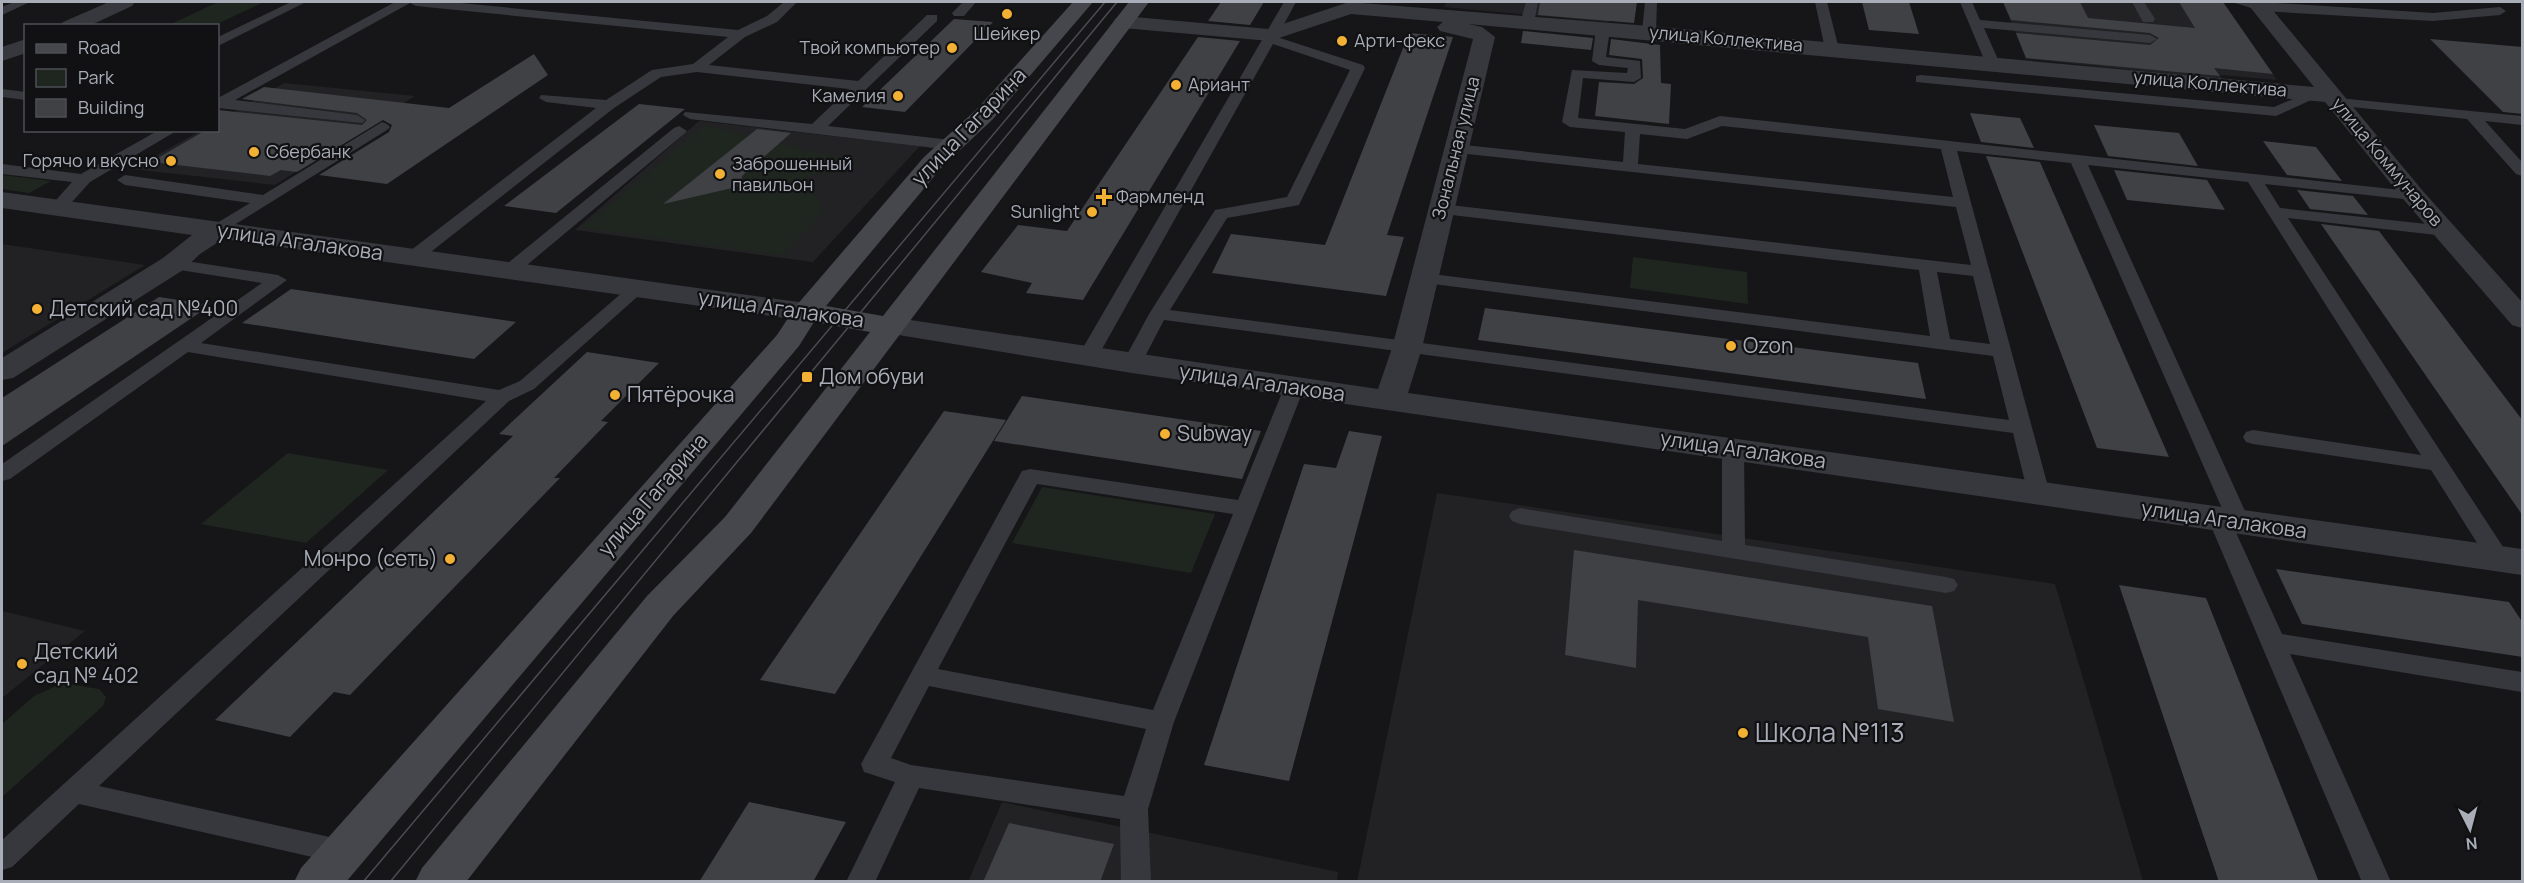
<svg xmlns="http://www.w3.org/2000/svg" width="2524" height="883" font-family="Manrope,sans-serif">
<rect width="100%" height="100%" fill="#161618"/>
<path fill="#222225" d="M 1446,2 L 1613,2 L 1609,22 L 1444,7 Z
M 2003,2 L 2219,2 L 2277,80 L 2220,75 L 2222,79 L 2026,59 Z
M 284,83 L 415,96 L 275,185 L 132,169 L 200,131 L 218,130 L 218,121 Z
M 699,121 L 920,146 L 813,262 L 575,230 Z
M 2,244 L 145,265 L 2,353 Z
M 1437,493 L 2055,584 L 2143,881 L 1357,882 Z
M 2,611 L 85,631 L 2,698 Z
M 1002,802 L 1338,872 L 1337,882 L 968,882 Z"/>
<path fill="#1e261f" d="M 218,2 L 264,2 L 215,25 L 169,25 Z
M 705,125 L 860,163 L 805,177 L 824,211 L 783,255 L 582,228 Z
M 2,175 L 51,181 L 29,193 L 2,189 Z
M 1633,257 L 1747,272 L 1748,304 L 1630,288 Z
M 288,453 L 388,470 L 306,543 L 201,524 Z
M 1042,487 L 1215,514 L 1191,573 L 1012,543 Z
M 63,683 L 99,689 L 106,697 L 103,706 L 2,797 L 2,724 L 34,696 Z"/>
<path fill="#404145" d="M 1221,2 L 1264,2 L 1250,25 L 1208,21 Z
M 1540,2 L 1637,2 L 1634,23 L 1538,15 Z
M 1862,2 L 1909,2 L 1919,34 L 1869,30 Z
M 2003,2 L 2080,2 L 2088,18 L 2195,28 L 2179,2 L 2223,2 L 2273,74 L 2214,68 L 2220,76 L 2026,58 L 2016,33 L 2150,45 L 2159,38 L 2150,33 L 2011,20 Z
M 954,19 L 993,22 L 905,112 L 862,107 Z
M 1523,31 L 1593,38 L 1591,50 L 1521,43 Z
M 1409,33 L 1453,37 L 1387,235 L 1404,237 L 1386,296 L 1212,273 L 1231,234 L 1325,245 Z
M 1198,37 L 1240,41 L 1083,300 L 1026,293 L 1032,283 L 981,272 L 1018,225 L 1067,231 Z
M 1611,39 L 1660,45 L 1661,83 L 1671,84 L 1669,124 L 1595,116 L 1599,82 L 1634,84 L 1643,78 L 1642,59 L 1609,55 Z
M 2430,39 L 2523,47 L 2523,114 L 2503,112 Z
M 534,54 L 548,75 L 387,184 L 319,175 L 389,132 L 392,125 L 383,120 L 297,172 L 281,170 L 270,176 L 151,162 L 206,130 L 218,130 L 218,110 L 362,125 L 367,120 L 357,113 L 242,99 L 264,87 L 449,108 Z
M 639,104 L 685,109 L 556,213 L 504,206 Z
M 1970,113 L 2020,118 L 2034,148 L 1981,142 Z
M 2094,125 L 2179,133 L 2198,166 L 2108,156 Z
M 757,129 L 791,133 L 742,176 L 741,186 L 663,204 Z
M 2263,141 L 2316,147 L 2342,181 L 2287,175 Z
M 1986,156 L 2040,162 L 2169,457 L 2097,448 Z
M 2114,170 L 2207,180 L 2225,210 L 2127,200 Z
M 2297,190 L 2353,196 L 2368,215 L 2310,209 Z
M 2321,224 L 2379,231 L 2523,421 L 2523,516 Z
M 291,289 L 516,322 L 474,359 L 242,323 Z
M 159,297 L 211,305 L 2,446 L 2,398 Z
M 1485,308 L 1918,363 L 1926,399 L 1478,340 Z
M 587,352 L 659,363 L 601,421 L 608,422 L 554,478 L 560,478 L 350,695 L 334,692 L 290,737 L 215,720 L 513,436 L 499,434 Z
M 1022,396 L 1261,431 L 1242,479 L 994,441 Z
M 944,411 L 1006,420 L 835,694 L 760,680 Z
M 1349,431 L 1382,436 L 1289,781 L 1204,765 L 1304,464 L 1336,468 Z
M 1574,550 L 1932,606 L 1954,722 L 1878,709 L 1868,637 L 1638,600 L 1636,668 L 1565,655 Z
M 2276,569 L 2509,602 L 2523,623 L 2523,657 L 2302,624 Z
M 2119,585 L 2206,598 L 2319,882 L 2219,882 Z
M 749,802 L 846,822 L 813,882 L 699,882 Z
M 1009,823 L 1114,844 L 1100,882 L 983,882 Z"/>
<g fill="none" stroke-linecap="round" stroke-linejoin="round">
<path fill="#37383d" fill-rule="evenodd" d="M 14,2 L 30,2 L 2,15 L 2,7 Z
M 291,2 L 306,2 L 218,46 L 218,37 Z
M 395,2 L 450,2 L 738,30 L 767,16 L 784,2 L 797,2 L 777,22 L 745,37 L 709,65 L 858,81 L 927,15 L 937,15 L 937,21 L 828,126 L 951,140 L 959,145 L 951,150 L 690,119 L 683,115 L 685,112 L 812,124 L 849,89 L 697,72 L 661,77 L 614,108 L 418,262 L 406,262 L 403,258 L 406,254 L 596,108 L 546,102 L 539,98 L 541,95 L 606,100 L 652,70 L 693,64 L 728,37 L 416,6 L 410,3 L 235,100 L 357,115 L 365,120 L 362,123 L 218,108 L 218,98 Z
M 963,2 L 976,2 L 964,16 L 954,16 L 952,13 Z
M 1284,2 L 1296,2 L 1277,37 L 1363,65 L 1365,68 L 1299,205 L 1227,218 L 1170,310 L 2009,420 L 1993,356 L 1418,282 L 1415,278 L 1424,273 L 1930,336 L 1919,270 L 1435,213 L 1433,209 L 1441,204 L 1971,265 L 1956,207 L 1449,152 L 1447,149 L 1449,146 L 1455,144 L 1623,162 L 1625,132 L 1570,127 L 1562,122 L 1572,70 L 1627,73 L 1628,68 L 1599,65 L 1592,61 L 1596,29 L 1603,25 L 1610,29 L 1606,57 L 1640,61 L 1641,78 L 1634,82 L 1583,78 L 1578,118 L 1685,129 L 1720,116 L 2419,192 L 2421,195 L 2419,198 L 2413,200 L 2265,184 L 2280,208 L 2445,226 L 2454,231 L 2445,236 L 2288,218 L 2507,553 L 2511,559 L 2507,565 L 2499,567 L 2491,565 L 2431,470 L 2253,444 L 2246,442 L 2243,437 L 2246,432 L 2253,430 L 2421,455 L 2248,182 L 2088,165 L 2250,522 L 2247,527 L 2234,528 L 2282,634 L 2522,672 L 2522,692 L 2290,654 L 2391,882 L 2362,882 L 2208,519 L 2211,514 L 2224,513 L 2071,163 L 1957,151 L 2050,494 L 2047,499 L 2039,501 L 2031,499 L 2028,494 L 2013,433 L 1164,320 L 1139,368 L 1125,368 L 1122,364 L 1149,314 L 1215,210 L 1287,197 L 1350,70 L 1273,44 L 1097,358 L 1087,364 L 1080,362 L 1077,358 ZM 1722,126 L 1941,149 L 1953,197 L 1638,164 L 1640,134 L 1687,139 ZM 1937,272 L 1973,276 L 1990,344 L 1950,339 Z
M 1526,2 L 1538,2 L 1534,23 L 1527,27 L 1520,23 Z
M 1645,2 L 1657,2 L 1656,32 L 1649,36 L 1642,32 Z
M 1815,2 L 1827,2 L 1839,49 L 1837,52 L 1827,52 L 1825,49 Z
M 1960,2 L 1972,2 L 1980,20 L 2150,35 L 2157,39 L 2150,43 L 1984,28 L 2000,64 L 1993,68 L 1986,64 Z
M 2132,2 L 2144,2 L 2155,19 L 2153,22 L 2143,22 Z
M 2232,2 L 2262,2 L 2433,13 L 2500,7 L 2506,11 L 2500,15 L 2433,21 L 2261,11 Z
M 1921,75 L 2274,107 L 2312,91 L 2317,90 L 2324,94 L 2276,116 L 1916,82 L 1916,76 Z
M 2,89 L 26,92 L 26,100 L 2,97 Z
M 2338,98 L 2522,116 L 2522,125 L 2485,121 L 2522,162 L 2522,176 L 2516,174 L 2467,119 L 2333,105 L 2331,102 Z
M 382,122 L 387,124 L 390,127 L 387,130 L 218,235 L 212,234 L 209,230 L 212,226 L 250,203 L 125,185 L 117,180 L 125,175 L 263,195 Z
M 679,126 L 687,131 L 684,134 L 515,275 L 503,275 L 500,271 L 503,267 L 674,128 Z
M 159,130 L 178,130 L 90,182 L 63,212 L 51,212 L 49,208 L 72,182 L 2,174 L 2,164 L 81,174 Z
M 173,259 L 278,275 L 287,280 L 201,343 L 499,390 L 520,381 L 631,285 L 643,285 L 646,289 L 534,389 L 509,401 L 99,786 L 343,840 L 353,843 L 357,852 L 353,861 L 343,864 L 79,804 L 12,867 L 2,870 L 2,840 L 486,401 L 188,352 L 10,479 L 2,481 L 2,464 L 262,283 L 167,268 L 164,264 L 167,260 Z
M 1294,382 L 1301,384 L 1304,388 L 1174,722 L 1148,809 L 1151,882 L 1121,882 L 1120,819 L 919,788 L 875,882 L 846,882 L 895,782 L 864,772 L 861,764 L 1022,471 L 1030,469 L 1238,500 L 1284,388 L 1287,384 ZM 1037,484 L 1233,514 L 1153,710 L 938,669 ZM 929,686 L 1146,729 L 1124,796 L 911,765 L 891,758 Z
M 1733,442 L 1740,444 L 1744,449 L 1745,545 L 1946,577 L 1954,579 L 1958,585 L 1954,591 L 1946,593 L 1520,524 L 1512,521 L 1509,516 L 1512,511 L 1520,508 L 1722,541 L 1722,449 L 1726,444 Z"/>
<path fill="#37383d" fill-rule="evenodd" d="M 109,2 L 135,2 L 132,6 L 89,26 L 60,26 L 63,22 Z
M 1349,2 L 1649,26 L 2314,87 L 2246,2 L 2266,2 L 2422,190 L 2522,302 L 2522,328 L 2512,325 L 2404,200 L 2325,102 L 1468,24 L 1482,27 L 1495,37 L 1422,348 L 1408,393 L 2522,549 L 2522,575 L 1132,373 L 880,332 L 875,326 L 880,320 L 890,317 L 1378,389 L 1392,348 L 1473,39 L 1440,31 L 1437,27 L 1443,22 L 1351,14 L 1270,41 L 1123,28 L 1116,26 L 1113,22 L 1116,18 L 1123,16 L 1268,29 Z
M 26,39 L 26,53 L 2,61 L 2,47 Z
M 2,192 L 806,303 L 816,306 L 821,312 L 816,318 L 806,321 L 223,239 L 200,254 L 183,270 L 13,378 L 2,380 L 2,358 L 163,258 L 192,235 L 2,208 Z"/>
<path fill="#45474d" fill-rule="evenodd" d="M 1073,2 L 1093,2 L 993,119 L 942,167 L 826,306 L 883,316 L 1129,2 L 1149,2 L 751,533 L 673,616 L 466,882 L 415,882 L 422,868 L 647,596 L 725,517 L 870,332 L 814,322 L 799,346 L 346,882 L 294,882 L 301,868 L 777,335 L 796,306 L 924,157 L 977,109 Z"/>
<path stroke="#4a4c52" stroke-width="1.5" d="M 363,882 L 1105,2
M 390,882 L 1117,2"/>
</g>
<g fill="#f2b134" stroke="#111113" stroke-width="2">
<circle cx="1007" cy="14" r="6"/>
<circle cx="1342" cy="41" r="6"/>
<circle cx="952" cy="48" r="6"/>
<circle cx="1176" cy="85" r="6"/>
<circle cx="898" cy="96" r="6"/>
<circle cx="254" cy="152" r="6"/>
<circle cx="171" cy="161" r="6"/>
<circle cx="720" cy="174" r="6"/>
<path d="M1101 188h6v6h6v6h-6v6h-6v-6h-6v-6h6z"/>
<circle cx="1092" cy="212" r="6"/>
<circle cx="37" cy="309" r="6"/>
<circle cx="1731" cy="346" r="6"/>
<rect x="801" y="371" width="12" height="12" rx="3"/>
<circle cx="615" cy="395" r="6"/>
<circle cx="1165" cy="434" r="6"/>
<circle cx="450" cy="559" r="6"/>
<circle cx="22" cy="664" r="6"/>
<circle cx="1743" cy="733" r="6"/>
</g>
<g text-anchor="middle" stroke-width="4.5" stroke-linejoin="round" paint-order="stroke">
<g font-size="18" fill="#a8adb8" stroke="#111113" text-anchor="start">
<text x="1007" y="40" text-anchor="middle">Шейкер</text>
<text x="1354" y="47">Арти-фекс</text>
<text x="940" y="54" text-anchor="end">Твой компьютер</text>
<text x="1188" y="91">Ариант</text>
<text x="886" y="102" text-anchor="end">Камелия</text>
<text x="266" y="158">Сбербанк</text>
<text x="159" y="167" text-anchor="end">Горячо и вкусно</text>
<text x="732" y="170">Заброшенный<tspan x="732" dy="21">павильон</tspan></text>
<text x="1116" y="203">Фармленд</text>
<text x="1080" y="218" text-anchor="end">Sunlight</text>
</g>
<g font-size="18" fill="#a8adb8" stroke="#111113">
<text transform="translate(1726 39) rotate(5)" y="6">улица Коллектива</text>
<text transform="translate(2210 84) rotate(5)" y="6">улица Коллектива</text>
<text transform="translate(1456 148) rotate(-76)" y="6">Зональная улица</text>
<text transform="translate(2387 162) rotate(50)" y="6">улица Коммунаров</text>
</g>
<g font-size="21" fill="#a8adb8" stroke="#111113">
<text transform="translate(969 127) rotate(-46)" y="7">улица Гагарина</text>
<text transform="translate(300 242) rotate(8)" y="7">улица Агалакова</text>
<text transform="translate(781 309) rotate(8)" y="7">улица Агалакова</text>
<text transform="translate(1262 383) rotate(8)" y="7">улица Агалакова</text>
<text transform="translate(1743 450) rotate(8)" y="7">улица Агалакова</text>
<text transform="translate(653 495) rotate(-49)" y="7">улица Гагарина</text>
<text transform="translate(2224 520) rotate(8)" y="7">улица Агалакова</text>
</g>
<g font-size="21" fill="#a8adb8" stroke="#111113" text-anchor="start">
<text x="49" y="316">Детский сад №400</text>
<text x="1743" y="353">Ozon</text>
<text x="819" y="384">Дом обуви</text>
<text x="627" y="402">Пятёрочка</text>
<text x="1177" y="441">Subway</text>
<text x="438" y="566" text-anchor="end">Монро (сеть)</text>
<text x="34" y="659">Детский<tspan x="34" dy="24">сад № 402</tspan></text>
</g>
<g font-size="26" fill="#a8adb8" stroke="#111113" text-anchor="start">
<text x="1755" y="742">Школа №113</text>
</g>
</g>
<rect width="2524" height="883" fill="none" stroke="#a8adb8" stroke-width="6"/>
<rect x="24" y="24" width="195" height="108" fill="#111113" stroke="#4d4f55" stroke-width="1.5"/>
<rect x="36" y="44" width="30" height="9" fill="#45474d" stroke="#4d4f55" stroke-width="1.5"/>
<text x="78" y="54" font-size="18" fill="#a8adb8">Road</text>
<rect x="36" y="69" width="30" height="18" fill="#1e261f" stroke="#4d4f55" stroke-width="1.5"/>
<text x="78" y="84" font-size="18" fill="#a8adb8">Park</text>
<rect x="36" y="99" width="30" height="18" fill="#404145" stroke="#4d4f55" stroke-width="1.5"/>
<text x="78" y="114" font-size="18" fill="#a8adb8">Building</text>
<g transform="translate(2470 829) rotate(174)" stroke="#111113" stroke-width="4.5" paint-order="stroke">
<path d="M0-4.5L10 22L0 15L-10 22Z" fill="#a8adb8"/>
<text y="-9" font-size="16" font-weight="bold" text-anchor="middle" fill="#a8adb8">N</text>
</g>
</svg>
